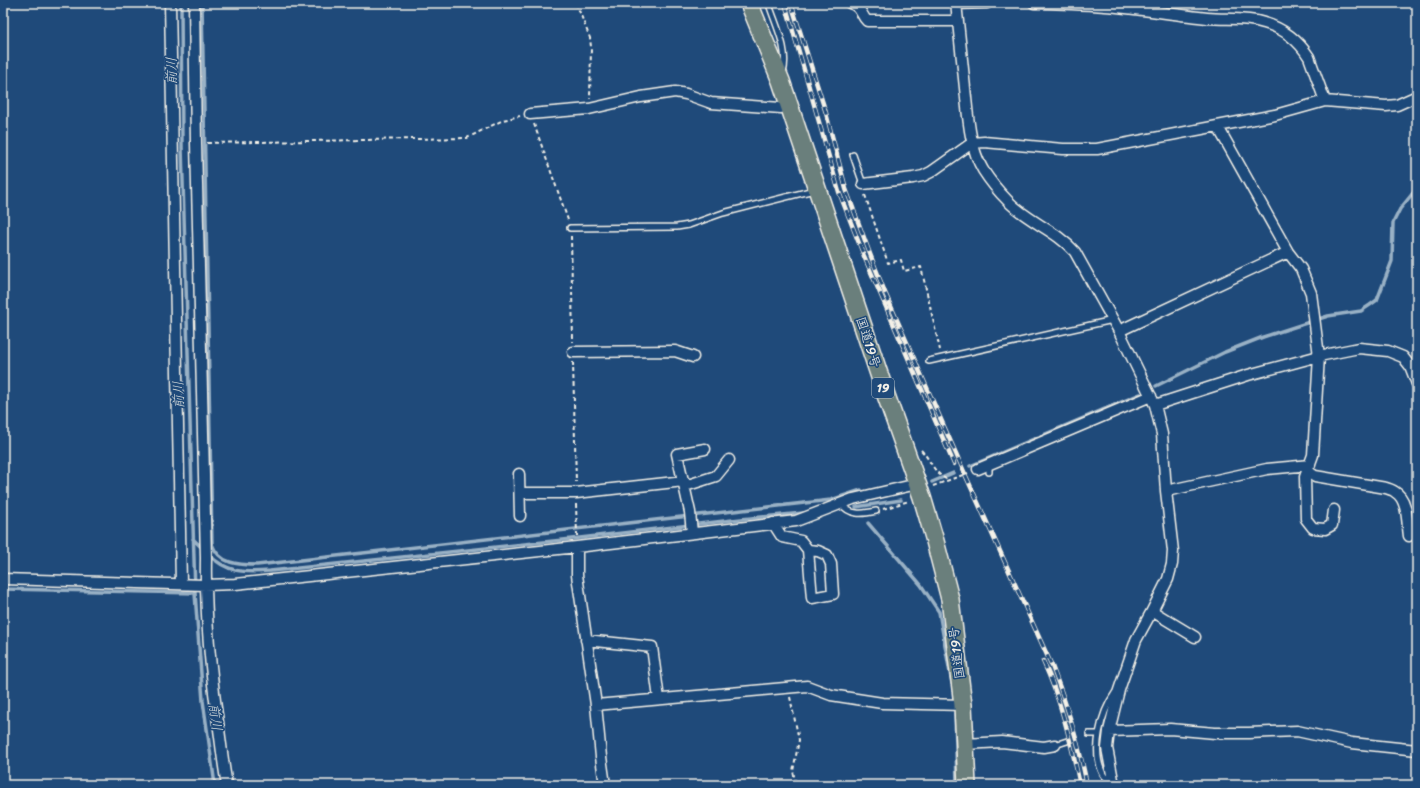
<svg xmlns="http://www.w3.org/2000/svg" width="1420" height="788" font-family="Sriracha,'Klee One',sans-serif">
<rect width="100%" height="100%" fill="#1f4a7a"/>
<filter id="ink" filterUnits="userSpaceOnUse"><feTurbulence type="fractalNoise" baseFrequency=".025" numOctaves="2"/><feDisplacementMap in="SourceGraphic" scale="8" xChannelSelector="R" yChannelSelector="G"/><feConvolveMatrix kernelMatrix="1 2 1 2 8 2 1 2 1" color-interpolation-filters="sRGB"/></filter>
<g filter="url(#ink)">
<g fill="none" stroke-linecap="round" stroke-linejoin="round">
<path stroke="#99b1c5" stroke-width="3.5" d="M 181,3 L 182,147 L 195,593 L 203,701 L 215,785
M 202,3 L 212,544 C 219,564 238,565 257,565 L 831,500 L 861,490
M 1156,386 L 1225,352 L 1263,337 L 1328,316 L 1361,311 L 1370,305 L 1377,300 L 1392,261 L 1393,223 L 1400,209 L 1417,188
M 970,466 L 1140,394
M 932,482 L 953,473
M 856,507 L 901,500
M 868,523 L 921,585 L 939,612 L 952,684
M 3,531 L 3,546
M 193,539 L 204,550
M 208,554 C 227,573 244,573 270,571 L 563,540 L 741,519 L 803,513
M 3,589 L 195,593
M 955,713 L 957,785"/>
<defs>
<path id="service" d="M 772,3 L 770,7 C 777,28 789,51 783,73
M 853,155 L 863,184
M 570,228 L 677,227 L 689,225 L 723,213 L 814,190
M 929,361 L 1113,320
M 989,472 L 989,464
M 841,503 C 849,516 863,514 876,511
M 1089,734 L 1099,734
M 1055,745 L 1067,741
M 1112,783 C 1109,780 1105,778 1103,774 C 1091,751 1101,713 1115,693"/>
<path id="minor" d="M 170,3 L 181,584
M 194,3 L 196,143 L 206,558 C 205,613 210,668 218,722 C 221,743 223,764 227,785
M 850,3 C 862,7 860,14 867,21 L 958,21
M 956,3 C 959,31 962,59 965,88 C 968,115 969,146 983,170 C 990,181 999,192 1008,201 C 1028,222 1056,230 1075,252 L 1119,331 L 1155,405 L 1162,434 L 1166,491 L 1173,551 L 1172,564 L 1168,579 L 1152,611 L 1136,640 L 1119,690 L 1109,731 L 1107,748 L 1114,785
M 1034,3 C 1053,3 1072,4 1092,5 C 1130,7 1168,14 1207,18 C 1226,20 1245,17 1264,23 C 1283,28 1299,41 1309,57 L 1325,101
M 956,4 L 987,3
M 530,114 L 589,109 L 641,97 L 675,92 L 686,94 L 711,103 L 781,108 L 789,106
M 1218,127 L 1288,252 L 1301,269 L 1311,293 L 1319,356 L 1313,455 L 1305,477 L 1306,519 L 1313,528 L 1325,529 L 1332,525 L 1334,510
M 863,184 L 913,178 L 923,176 L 931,172 L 972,143 L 984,142 L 1063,149 L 1097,149 L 1275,115 L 1325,101 L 1386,106 L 1397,105 L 1417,96
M 1119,331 L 1288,252
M 573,352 L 675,351 L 693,357
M 1155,405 L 1248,375 L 1319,356 L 1359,348 L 1388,351 L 1403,357 L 1410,366 L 1417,384
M 978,469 L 1151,396
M 1308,471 L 1315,476 L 1386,488 C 1389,489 1393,490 1395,492 C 1408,499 1407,523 1409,536
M 519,474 L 520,516
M 685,486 L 716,476 L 729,460
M 1166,491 L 1267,469 L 1310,465
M 520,493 L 576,493 L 684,481
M 773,523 L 782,537 L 801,541 L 808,550 L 812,598 L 833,594 L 831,564 L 827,555 L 818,551 L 808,550
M 692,533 L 690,512 L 677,454 L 705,449
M 577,547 L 577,575 L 596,705 L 601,757 L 605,785
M 3,579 L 205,585 L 235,584 L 577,547 L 796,521 L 853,499 L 917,484
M 1152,611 L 1195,637
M 586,640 L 652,647 L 659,699
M 596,705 L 807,686 L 831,695 L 882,703 L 963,705
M 1109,731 L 1170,729 L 1215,733 L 1249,733 L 1297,731 L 1352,743 L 1417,750
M 965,744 L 1002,742 L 1044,747 L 1055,745"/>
<path id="trunk" d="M 749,3 L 781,81 L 887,398 L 922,497 L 935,541 L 950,599 L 963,705 L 967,785"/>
</defs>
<use href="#service" stroke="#f4f1e8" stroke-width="8"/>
<use href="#minor" stroke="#f4f1e8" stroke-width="13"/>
<use href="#trunk" stroke="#f4f1e8" stroke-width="20"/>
<path stroke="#f4f1e8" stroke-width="2" stroke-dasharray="4 3" stroke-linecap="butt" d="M 576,3 L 590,38 L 591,47 L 590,99
M 534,124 L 568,220
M 207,143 L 467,138 L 503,120 L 520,116
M 865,195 L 888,263 L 901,260 L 904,271 L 921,267 L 940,350
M 571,236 L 573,342
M 573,362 L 576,482
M 921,450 C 931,460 933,473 948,480
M 933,486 L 968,473
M 576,504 L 577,536
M 883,509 L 909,501
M 790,697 L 799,740 L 793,771 L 796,785"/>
<use href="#service" stroke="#1f4a7a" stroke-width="5"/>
<use href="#minor" stroke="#1f4a7a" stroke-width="10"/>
<use href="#trunk" stroke="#6b7f7c" stroke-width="17"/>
<defs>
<path id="rail" d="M 785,3 L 839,192 L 864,256 L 954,464
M 791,3 L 826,113 L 846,189 L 870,254 L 886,295 L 965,474 L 1052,666 C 1067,705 1079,744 1087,785
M 1043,661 C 1061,700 1071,743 1080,785"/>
</defs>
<use href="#rail" stroke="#f4f1e8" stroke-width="4.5"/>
<use href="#rail" stroke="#1f4a7a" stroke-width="3" stroke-dasharray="9" stroke-linecap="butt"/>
</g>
</g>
<g text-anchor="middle" stroke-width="3.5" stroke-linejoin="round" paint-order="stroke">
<rect fill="#1f4a7a" stroke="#b4bfc7" stroke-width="1" x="872" y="378" width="22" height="20" rx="3"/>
<g font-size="12" font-weight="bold" fill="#f4f1e8">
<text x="883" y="392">19</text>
</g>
<g font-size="13" fill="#f4f1e8" stroke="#1f4a7a">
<text transform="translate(869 342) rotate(72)" y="5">国道19号</text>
<text transform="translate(956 653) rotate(-97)" y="5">国道19号</text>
</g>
<g font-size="14" font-style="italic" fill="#d6dcdc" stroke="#1f4a7a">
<text transform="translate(171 71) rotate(-90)" y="5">前川</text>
<text transform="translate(178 395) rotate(-92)" y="5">前川</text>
<text transform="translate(216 717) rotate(83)" y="5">前川</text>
</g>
</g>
<rect width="1420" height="788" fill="none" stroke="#1f4a7a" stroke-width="16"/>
<rect x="8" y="8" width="1404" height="772" fill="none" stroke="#f4f1e8" stroke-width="1.5" filter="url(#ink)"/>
</svg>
